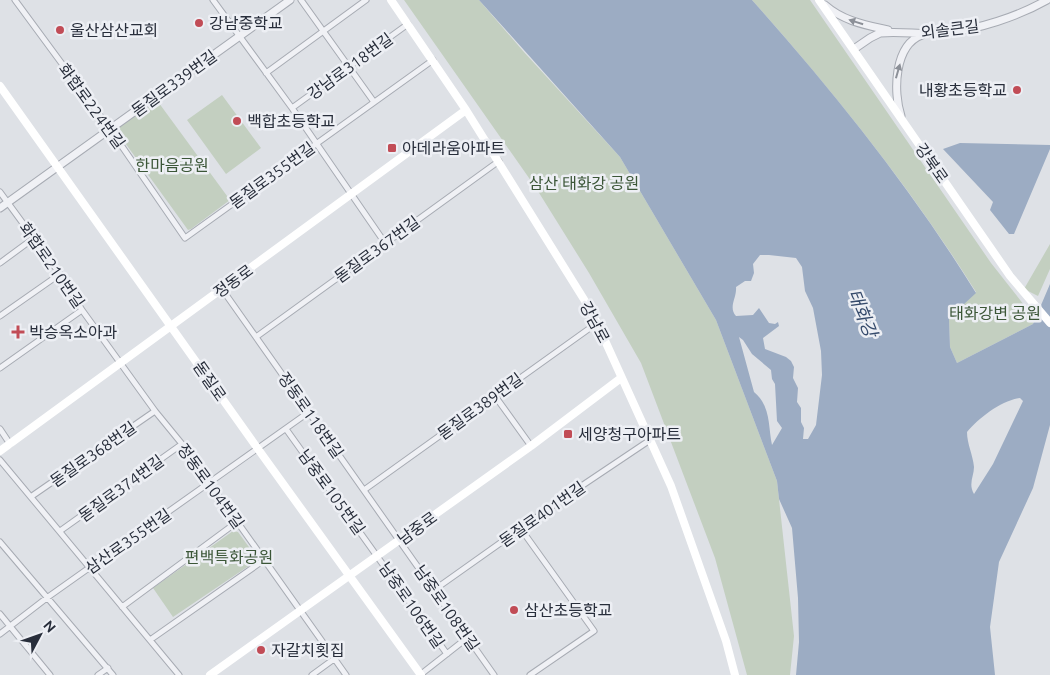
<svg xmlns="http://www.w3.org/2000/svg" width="1050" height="675" font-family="Ubuntu,'Noto Sans KR',sans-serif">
<rect width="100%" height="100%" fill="#dee1e6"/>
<path fill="#c3cfc0" d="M 404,0 L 479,0 L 523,51 L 620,157 L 716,320 L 777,481 L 794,636 L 790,675 L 747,675 L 715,558 L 641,363 L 589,273 L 536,188 Z
M 752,0 L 810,0 L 991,263 L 1035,319 L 1033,324 L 957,363 L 950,347 L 949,318 L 976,292 C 911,188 834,92 752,0 Z
M 222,95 L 261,148 L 226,174 L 187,120 Z
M 156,99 L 230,200 L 191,229 L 188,230 L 115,129 Z
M 1050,244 L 1050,269 L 1038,296 L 1024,289 Z
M 233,531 L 238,532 L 257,558 L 256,561 L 173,617 L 153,588 Z"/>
<path fill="#9cacc3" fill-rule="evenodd" d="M 479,0 L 752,0 C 834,92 911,188 976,293 L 949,318 L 950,347 L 957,363 L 1033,324 L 1050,284 L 1050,425 L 1033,488 L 999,562 L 990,627 L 995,675 L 796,675 L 799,642 L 798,598 L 792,528 L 779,499 L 777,481 L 716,320 L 620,157 ZM 760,255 L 769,255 L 796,258 L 802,267 L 805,291 L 813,308 L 821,351 L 822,375 L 816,425 L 808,439 L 803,439 L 804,428 L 801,422 L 801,408 L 797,402 L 798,388 L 793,378 L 794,367 L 791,361 L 786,357 L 765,349 L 763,338 L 779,326 L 778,322 L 775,324 L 769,323 L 759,308 L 753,315 L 736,316 C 728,307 737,298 736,287 L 745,281 L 751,281 L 754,273 L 753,264 ZM 739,337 L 743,340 L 752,354 L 771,370 L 772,379 L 775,384 L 777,421 L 782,428 L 772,445 C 768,426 771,406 754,392 ZM 1020,398 L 1023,401 L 993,464 L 974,494 C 968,484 974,476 974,467 C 973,455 967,444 967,432 C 980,417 1001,401 1020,398 Z
M 960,143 L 1050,145 L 1050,149 L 1014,234 L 1009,234 L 990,210 L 993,202 L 943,149 Z"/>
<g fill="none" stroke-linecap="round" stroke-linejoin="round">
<defs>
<path id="minor" d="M 15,0 L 110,129 L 185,238 L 433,60
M 213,0 L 292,108 L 385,243
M 301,0 L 374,102
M 266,73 L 366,0
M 292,108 L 408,24
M 0,192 L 60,274 L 82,310 L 155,411 L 182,444 L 346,675
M 0,263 L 34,238
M 222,289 L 494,675
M 0,316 L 60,274
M 256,337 L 499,161
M 0,368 L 82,310
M 495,396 L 531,446
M 0,429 L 10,444
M 286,429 L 447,654
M 0,460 L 179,675
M 364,490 L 597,323
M 32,496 L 155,411
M 521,529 L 594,631 L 530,675
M 60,531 L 182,444
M 0,542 L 113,675
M 434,590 L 568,495 L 650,440
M 122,607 L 237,522
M 0,614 L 50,675
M 0,634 L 48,597 L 309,412
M 150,640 L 264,560
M 98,675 L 108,668
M 312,675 L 334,659
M 420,675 L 467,638"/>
<path id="tertiary" d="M 825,5 C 843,21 866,25 888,30
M 854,49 L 870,38 L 880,33 C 901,31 923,35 945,33 C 979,29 1017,17 1047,0
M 901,116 C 893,92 894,45 922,35
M 0,208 L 290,0"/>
</defs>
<use href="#minor" stroke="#a7abb3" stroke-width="7"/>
<use href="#tertiary" stroke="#a7abb3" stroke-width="9"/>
<use href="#minor" stroke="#f0f1f5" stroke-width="5"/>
<use href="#tertiary" stroke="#f0f1f5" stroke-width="7"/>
<path stroke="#fff" stroke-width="8" d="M 391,0 L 466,110 L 585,301 L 597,323 L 671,486 L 726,641 L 735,675
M 819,0 L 1010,276 L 1050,323
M 0,86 L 258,449 L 421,675
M 0,451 L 466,110
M 210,675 L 531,446 L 621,378"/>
</g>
<defs><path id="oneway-solid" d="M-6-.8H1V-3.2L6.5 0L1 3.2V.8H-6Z" transform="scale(1.25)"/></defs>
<g fill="#8c9098">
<use href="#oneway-solid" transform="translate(856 22) rotate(-162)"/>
<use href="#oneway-solid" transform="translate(898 71) rotate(-74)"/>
</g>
<g fill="#c14c56" stroke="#edeff4" stroke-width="2">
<circle cx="199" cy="23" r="5"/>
<circle cx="60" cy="30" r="5"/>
<circle cx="1017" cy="90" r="5"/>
<circle cx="237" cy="121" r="5"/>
<rect x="387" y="143" width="10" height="10" rx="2.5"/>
<path d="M15.5 324.5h5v5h5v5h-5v5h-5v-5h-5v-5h5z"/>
<rect x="563" y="429" width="10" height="10" rx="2.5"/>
<circle cx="514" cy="610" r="5"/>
<circle cx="261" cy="650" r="5"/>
</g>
<g text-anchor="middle" stroke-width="5" stroke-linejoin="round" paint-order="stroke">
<g font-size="16" fill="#282e3b" stroke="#edeff4" text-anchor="start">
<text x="209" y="29">강남중학교</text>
<text x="70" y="36">울산삼산교회</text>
<text x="1007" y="96" text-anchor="end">내황초등학교</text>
<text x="247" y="127">백합초등학교</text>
<text x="402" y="154">아데라움아파트</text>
<text x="29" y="338">박승옥소아과</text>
<text x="578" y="440">세양청구아파트</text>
<text x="524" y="616">삼산초등학교</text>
<text x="271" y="656">자갈치횟집</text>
</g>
<g font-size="16" fill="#282e3b" stroke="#edeff4">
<text transform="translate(950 29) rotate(-7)" y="6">외솔큰길</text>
<text transform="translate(350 66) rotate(-36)" y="6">강남로318번길</text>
<text transform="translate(174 83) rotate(-36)" y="6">돋질로339번길</text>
<text transform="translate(92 106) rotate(54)" y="6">화합로224번길</text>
<text transform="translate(932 163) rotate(55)" y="6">강북로</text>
<text transform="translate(272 175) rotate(-36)" y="6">돋질로355번길</text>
<text transform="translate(377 249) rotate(-36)" y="6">돋질로367번길</text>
<text transform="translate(52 265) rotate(55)" y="6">화합로210번길</text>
<text transform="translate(233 281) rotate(-36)" y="6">정동로</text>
<text transform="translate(595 322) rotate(62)" y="6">강남로</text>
<text transform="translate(210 381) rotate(55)" y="6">돋질로</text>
<text transform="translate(480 406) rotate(-36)" y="6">돋질로389번길</text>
<text transform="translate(311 415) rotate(55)" y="6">정동로118번길</text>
<text transform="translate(93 454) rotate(-35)" y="6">돋질로368번길</text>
<text transform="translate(211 486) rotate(54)" y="6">정동로104번길</text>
<text transform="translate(121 488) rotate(-36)" y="6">돋질로374번길</text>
<text transform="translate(332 492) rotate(54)" y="6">남중로105번길</text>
<text transform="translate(542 514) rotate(-35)" y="6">돋질로401번길</text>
<text transform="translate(417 528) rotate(-36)" y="6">남중로</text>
<text transform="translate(128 541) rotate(-35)" y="6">삼산로355번길</text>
<text transform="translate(412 605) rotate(55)" y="6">남중로106번길</text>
<text transform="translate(447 608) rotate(55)" y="6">남중로108번길</text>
</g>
<g font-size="16" fill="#3b5637" stroke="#edeff4">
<text x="172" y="171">한마음공원</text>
<text x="584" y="189">삼산 태화강 공원</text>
<text x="995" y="319">태화강변 공원</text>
<text x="229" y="563">편백특화공원</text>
</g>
<g font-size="18" font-style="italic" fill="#364b6c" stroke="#edeff4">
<text transform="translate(862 313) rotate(68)" y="6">태화강</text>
</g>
</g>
<g transform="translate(40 635) rotate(49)" stroke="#edeff4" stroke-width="4" paint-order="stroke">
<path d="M0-4L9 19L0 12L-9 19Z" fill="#282e3b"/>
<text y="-8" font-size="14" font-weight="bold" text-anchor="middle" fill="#282e3b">N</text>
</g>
</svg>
